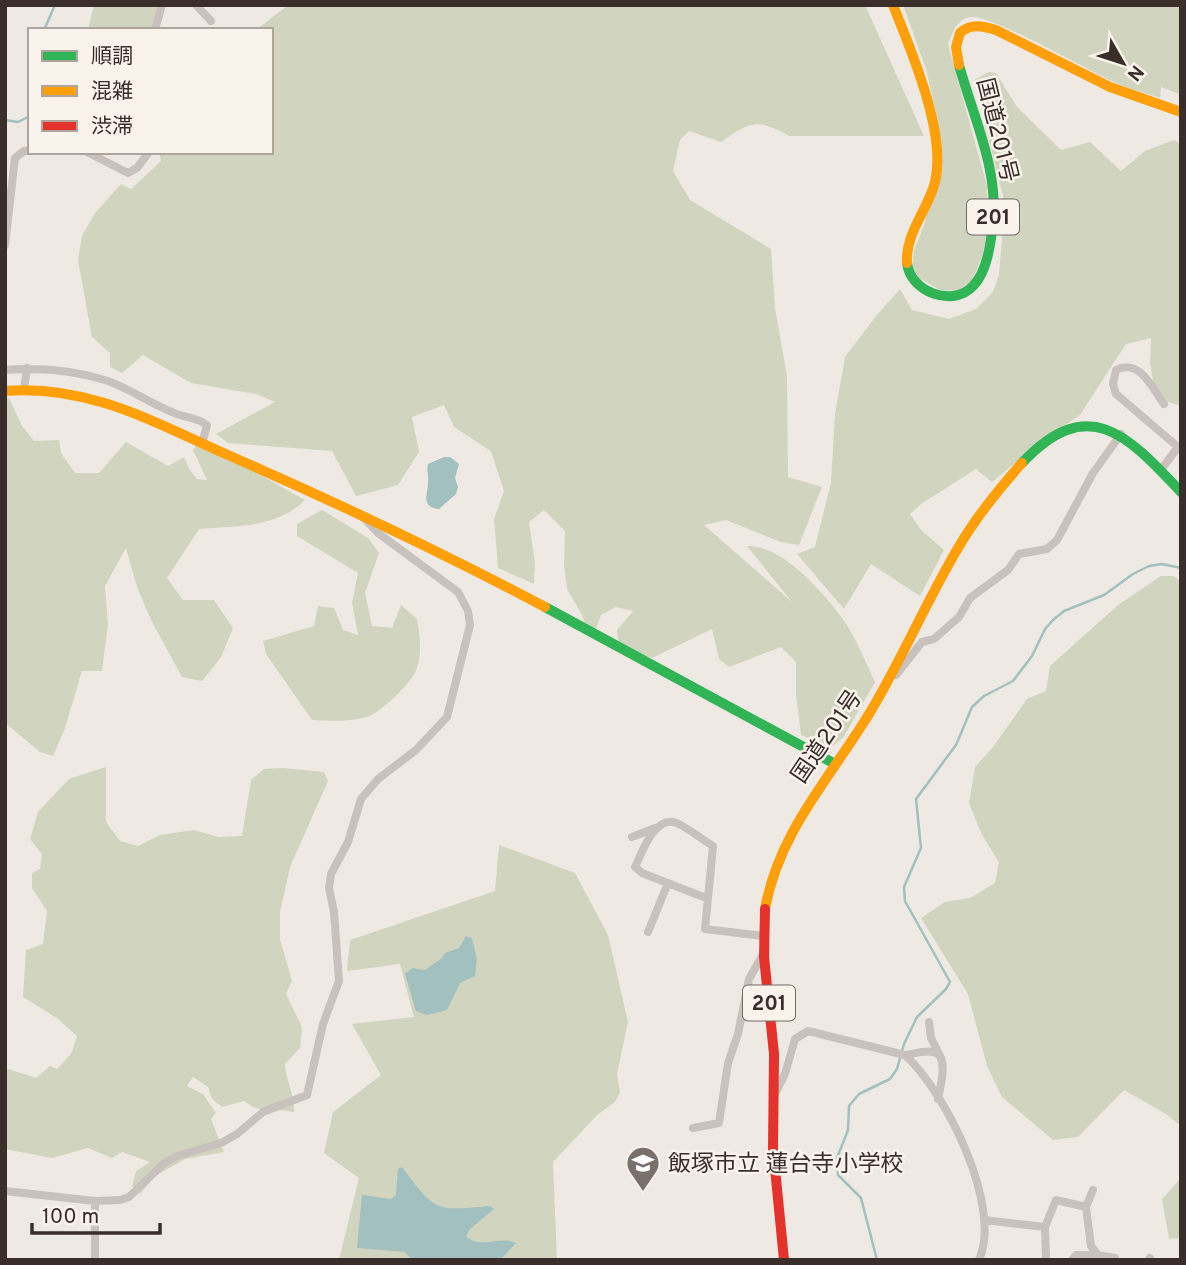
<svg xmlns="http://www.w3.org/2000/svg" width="1186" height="1265" font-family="Overpass,'Noto Sans JP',sans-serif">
<rect width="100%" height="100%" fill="#efe9e4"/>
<path fill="#d1d4bf" d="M 94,5 L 160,5 L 155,30 L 88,30 Z
M 288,5 L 865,5 L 924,136 L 789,136 C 756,118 751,121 721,142 L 689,131 L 680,140 L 673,171 L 690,200 L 771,249 L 775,308 L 787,376 L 788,477 L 822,487 L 799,545 L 781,542 L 726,520 L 704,525 L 792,602 L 747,546 C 783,545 823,592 843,619 C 856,638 865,661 875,682 L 843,738 L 831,747 L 801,735 L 796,694 L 796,662 L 781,647 L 729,667 L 719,659 L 712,629 L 652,658 L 619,648 L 617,630 L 633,611 L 616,607 L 601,615 L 595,631 L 586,626 L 582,615 L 567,589 L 564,565 L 565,531 L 544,510 L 529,522 L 535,563 L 534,584 L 498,568 L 494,519 L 504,491 L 491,451 L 454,427 L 444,405 L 412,417 L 419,452 L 398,485 L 356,496 L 332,451 L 228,443 L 216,434 L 275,402 L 256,394 L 191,383 L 143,355 L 122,373 L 110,367 L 110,353 L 92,337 L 78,260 L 82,236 L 95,213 L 121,184 L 131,189 L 161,161 L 159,152 L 271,152 L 271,30 L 256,30 Z
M 903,5 L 1181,5 L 1181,95 L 1161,87 L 1160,98 C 1146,93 1132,90 1118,84 C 1092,73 991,14 971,17 C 956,19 953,33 948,44 L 988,190 L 986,190 C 993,222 984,263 966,289 L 942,291 L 919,278 L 912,267 L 914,251 L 925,223 L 938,121 L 926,69 Z
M 989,72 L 996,73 L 1017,107 L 1061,150 L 1090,142 L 1121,171 L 1145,151 L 1174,140 L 1181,144 L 1181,406 L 1156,398 L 1150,363 L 1151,338 L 1126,344 L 1080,415 L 1050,435 L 992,482 L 976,469 L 921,504 L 910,514 L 922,531 L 944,550 L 920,596 L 871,564 L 844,609 L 797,554 L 815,547 L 831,483 L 835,414 L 845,357 L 876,316 L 900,289 L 912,310 L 949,319 L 976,309 L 993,292 L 999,275 L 1005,204 L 974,80 Z
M 9,398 L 22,426 L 34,441 L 59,440 L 61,453 L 75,473 L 99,473 L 126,442 L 168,466 L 184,457 L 189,469 L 197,479 L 207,480 L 193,450 L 199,440 L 305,500 C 277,528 236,526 199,529 L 167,578 L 183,600 L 214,600 L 233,628 L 221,657 L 202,681 L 182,677 L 151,620 L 137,587 L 126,548 L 105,586 L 108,624 L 102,671 L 82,671 L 65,728 L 53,756 L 40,752 L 5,723 L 5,399 Z
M 322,510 L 368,538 L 379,553 L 365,593 L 372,626 L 392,628 L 401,605 L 417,619 C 420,636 422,652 417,668 C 413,682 380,713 367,717 C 349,722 330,721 312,720 L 266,654 L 263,641 L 314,626 L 318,606 L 334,608 L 343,630 L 358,635 L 352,603 L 358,573 L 297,536 L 297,524 Z
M 1161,576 L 1173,576 L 1181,581 L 1181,1126 L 1166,1114 L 1124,1090 L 1078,1137 L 1053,1140 L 1002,1097 L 987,1066 L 968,994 L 921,918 L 945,902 L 970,898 L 995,883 L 999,862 L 982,835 L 969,803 L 975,767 L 993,747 L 1027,699 L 1046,691 L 1050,666 L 1118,605 Z
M 106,767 L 106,822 L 120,841 L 138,846 L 160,835 L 194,830 L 218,837 L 242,836 L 251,780 L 264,769 L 283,768 L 324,772 L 328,781 L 290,867 L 280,912 L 280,939 L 292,981 L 286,994 L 302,1027 L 300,1048 L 285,1064 C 286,1082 295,1094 294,1112 C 273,1108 262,1115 244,1101 L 222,1107 L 212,1099 L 208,1087 L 193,1077 L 187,1086 L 203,1094 L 216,1113 L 211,1119 L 224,1152 L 185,1159 L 155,1176 L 140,1194 L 132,1186 L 136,1171 L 150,1162 L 122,1152 L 112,1158 L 88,1148 L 52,1158 L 5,1149 L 5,1068 L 36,1078 L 50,1066 L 57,1069 L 71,1054 L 77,1036 L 57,1018 L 23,997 L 26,950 L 43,944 L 47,911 L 32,888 L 32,873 L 40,869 L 42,854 L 30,839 L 38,812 L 69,779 Z
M 499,845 L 575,873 L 608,935 L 628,1022 L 617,1074 L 620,1093 L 615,1102 L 597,1115 L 553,1162 L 557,1260 L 339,1260 L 359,1178 L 324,1153 L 333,1112 L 381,1075 L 352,1024 L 414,1017 L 400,964 L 347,971 L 350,940 L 495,891 Z
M 1181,1178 L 1181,1238 L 1169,1239 L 1162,1199 Z"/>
<path fill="#a1c0bf" d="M 444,457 L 450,457 L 459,464 L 455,478 L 458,487 L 456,494 L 439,509 C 420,507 428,494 428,482 C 429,474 426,471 428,464 Z
M 466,936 L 472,938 L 477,959 L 475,976 L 460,983 L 447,1010 L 427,1015 L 416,1011 L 405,974 L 412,968 L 425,970 L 442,958 L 445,953 L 459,948 Z
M 402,1167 C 436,1212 434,1211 490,1206 L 494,1209 L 470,1229 L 466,1236 C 480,1250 500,1235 516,1243 L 500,1260 L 412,1260 L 405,1252 L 357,1248 L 362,1195 L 391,1199 L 396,1195 L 398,1169 Z"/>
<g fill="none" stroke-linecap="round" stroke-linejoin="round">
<path stroke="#a1c0bf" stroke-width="2.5" d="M 44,30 L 55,5
M 30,50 L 30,62
M 5,120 L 18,122 L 30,116
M 877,1260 L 861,1198 L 838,1175 L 837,1158 L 848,1130 L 849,1106 L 859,1094 L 890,1079 L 897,1069 L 904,1044 L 917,1017 L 946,989 L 950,982 L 905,901 L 904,887 L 921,848 L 916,799 L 956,745 L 972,707 L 984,696 L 1013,681 L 1032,656 L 1045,629 L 1053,620 L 1064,611 L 1104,595 L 1133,574 L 1149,566 L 1162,564 L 1181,568"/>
<path stroke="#c8c1bd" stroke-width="8" d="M 196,5 L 211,21
M 155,30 L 162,5
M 87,152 L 128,173 L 137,168 L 149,152
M 5,245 L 15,158 L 24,151 L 30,150
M 5,370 C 40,367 74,370 108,381 C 130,389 150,403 172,412 C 184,418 197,417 207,425 L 202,444
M 24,389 L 27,368
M 1160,471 L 1178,447 L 1116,394 L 1113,384 L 1116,370 C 1140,358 1152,388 1164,404
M 896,675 L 922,642 L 934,639 L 959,617 L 970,598 L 1008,570 L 1019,554 L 1047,549 L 1057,540 L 1093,473 L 1121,434
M 632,837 L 655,828
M 706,898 L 642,873 L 635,867 C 642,853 653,818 674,822 C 684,825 703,840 713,846 L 705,929 L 763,936
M 648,932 L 668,883
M 929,1022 L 931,1038 L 939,1054
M 905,1055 C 913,1054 925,1050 933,1052 C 950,1054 940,1088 938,1099
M 776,1092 L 785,1074 L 795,1039 L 808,1031 L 905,1055 C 945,1091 1003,1206 979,1260
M 693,1128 L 719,1123 L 728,1063 L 738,1034 L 749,979 L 762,956
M 1093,1190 L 1086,1207 L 1091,1246 L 1098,1255 L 1115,1258 L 1114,1260
M 5,1191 L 95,1201 L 120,1200 L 129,1197 L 164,1163 L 177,1156 L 221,1143 L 237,1134 L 263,1112 L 307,1095 L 323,1024 L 339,981 L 334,912 L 329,888 L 331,874 L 348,842 L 361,799 L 378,779 L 416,750 L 447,717 L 470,625 L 468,611 L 458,592 L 378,533 L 364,518
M 95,1201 L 95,1260
M 984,1220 L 1045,1227 L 1046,1260
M 1045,1227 L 1056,1200 L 1086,1207
M 1072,1260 L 1076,1255 L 1098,1255
M 1149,1260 L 1150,1258"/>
<path stroke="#30b455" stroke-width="10" d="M 907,263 C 910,292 953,308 973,286 C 986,273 990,249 992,231 C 1001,173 974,120 959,65
M 1022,463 C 1089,392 1128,436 1181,492
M 545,607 L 835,764"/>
<path stroke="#ff9f0a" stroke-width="10" d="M 893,5 C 911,50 947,134 935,182 C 928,210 905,233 907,263
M 959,65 L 956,47 L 960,33 C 971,23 983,26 996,30 L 1110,87 L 1181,112
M 5,391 C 93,384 160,426 237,459 C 342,505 445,554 545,607
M 765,909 C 779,830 833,775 872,709 C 903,657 927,600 958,548 C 976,517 998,490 1022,463"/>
<path stroke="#e5322d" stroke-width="10" d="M 765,909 L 764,957 L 774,1054 L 773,1148 L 784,1260"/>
</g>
<defs>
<symbol id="school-pin" viewBox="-11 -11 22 30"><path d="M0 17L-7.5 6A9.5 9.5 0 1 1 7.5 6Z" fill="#796f6b" stroke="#faf3ec"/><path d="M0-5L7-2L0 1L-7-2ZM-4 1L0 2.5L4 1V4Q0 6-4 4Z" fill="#fff"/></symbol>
</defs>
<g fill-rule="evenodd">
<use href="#school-pin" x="624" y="1144" width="38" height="52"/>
</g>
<g text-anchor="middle" stroke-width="5" stroke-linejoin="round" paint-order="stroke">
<g fill="#faf3ec" stroke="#736964" stroke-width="2">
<rect x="967" y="199.5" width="52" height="35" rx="5"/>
<rect x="743" y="985.5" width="52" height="35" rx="5"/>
</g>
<g font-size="21" font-weight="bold" fill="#392e2a">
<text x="993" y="224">201</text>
<text x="769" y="1010">201</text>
</g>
<g font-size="23" fill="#392e2a" stroke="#faf3ec">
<text transform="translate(998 130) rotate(76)" y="8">国道201号</text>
<text transform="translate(826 736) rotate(-56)" y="8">国道201号</text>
</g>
<g font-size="23" fill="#392e2a" stroke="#faf3ec" text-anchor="start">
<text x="668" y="1171">飯塚市立 蓮台寺小学校</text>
</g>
</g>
<rect width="1186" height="1265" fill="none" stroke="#392e2a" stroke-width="14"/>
<rect x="28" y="28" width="245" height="126" fill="#faf3ec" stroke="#ada49e" stroke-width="2"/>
<rect x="42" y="51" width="35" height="10" fill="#30b455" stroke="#ada49e" stroke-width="2"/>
<text x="91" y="63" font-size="21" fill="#392e2a">順調</text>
<rect x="42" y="86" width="35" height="10" fill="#ff9f0a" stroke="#ada49e" stroke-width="2"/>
<text x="91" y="98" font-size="21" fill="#392e2a">混雑</text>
<rect x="42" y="121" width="35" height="10" fill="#e5322d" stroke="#ada49e" stroke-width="2"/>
<text x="91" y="133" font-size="21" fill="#392e2a">渋滞</text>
<g transform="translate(1123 63) rotate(129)" stroke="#faf3ec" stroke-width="5" paint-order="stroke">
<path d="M0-5L12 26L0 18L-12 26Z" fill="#392e2a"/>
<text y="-10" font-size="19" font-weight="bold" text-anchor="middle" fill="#392e2a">N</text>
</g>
<path d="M32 1223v10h128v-10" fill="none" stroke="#392e2a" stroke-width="3.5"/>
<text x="42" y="1223" font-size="21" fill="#392e2a" stroke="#faf3ec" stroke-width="5" paint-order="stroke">100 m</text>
</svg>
